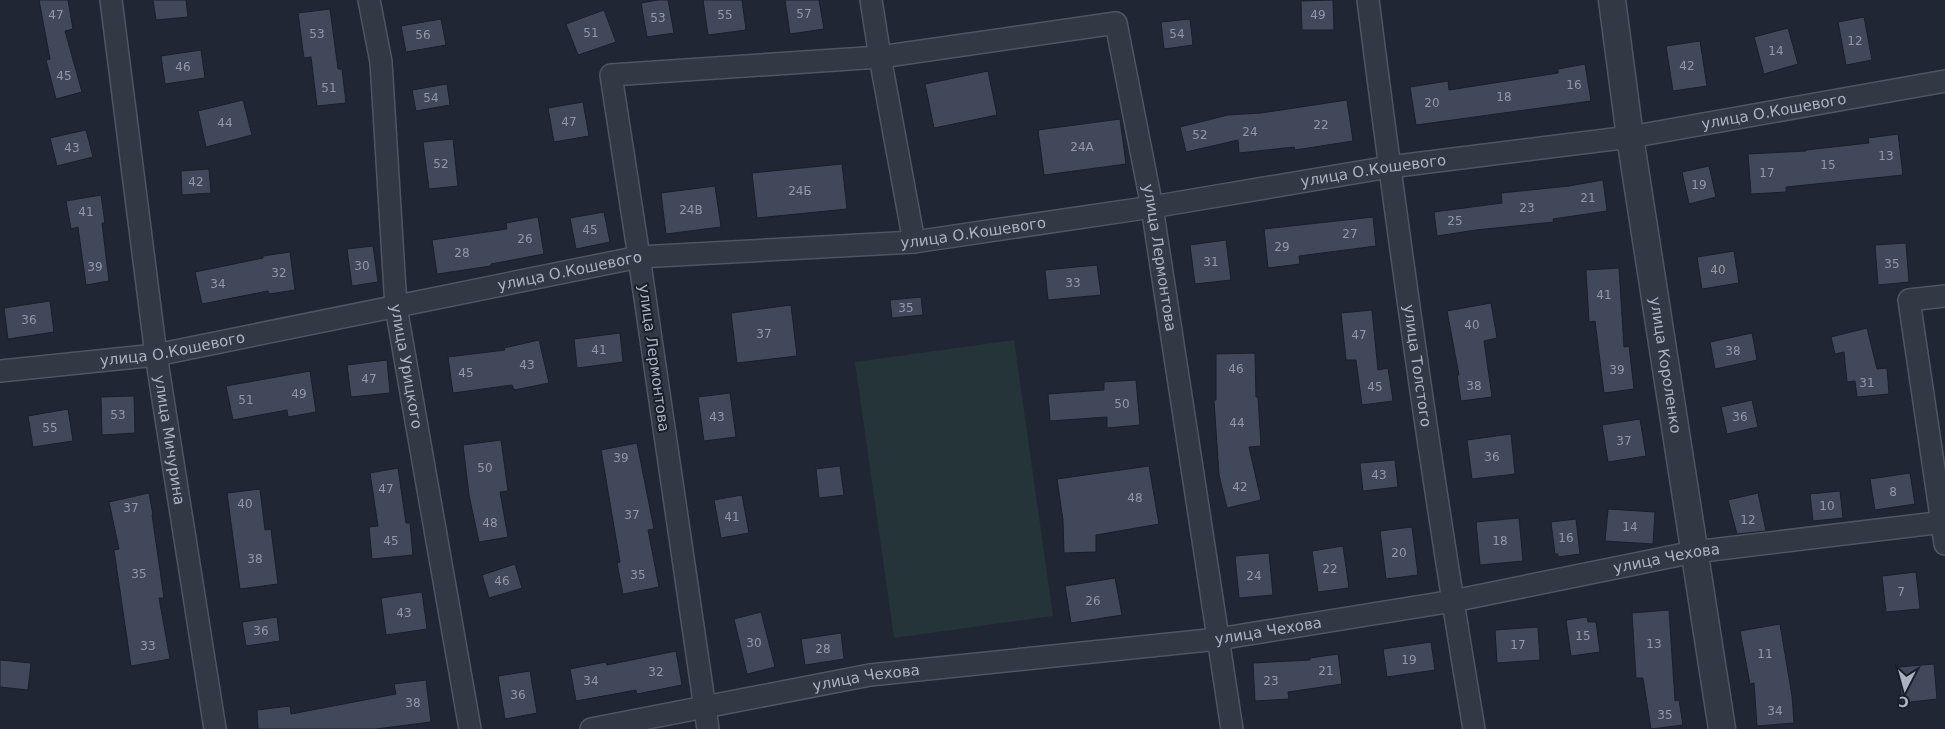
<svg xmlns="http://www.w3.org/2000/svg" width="1945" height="729" font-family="'DejaVu Sans',sans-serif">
<rect width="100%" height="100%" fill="#202634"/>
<path fill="#253438" d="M 1014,340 L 1053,616 L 894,638 L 855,362 Z"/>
<path fill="#414859" stroke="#1b1f2b" d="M 39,0 L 68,0 L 73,29 L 65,31 L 82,92 L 56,99 L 46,60 L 50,59 Z
M 153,0 L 186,0 L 188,17 L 156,20 Z
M 658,0 L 668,0 L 674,33 L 647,37 L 641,3 Z
M 703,0 L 742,0 L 746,30 L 708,35 Z
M 785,0 L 819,0 L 824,29 L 790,34 Z
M 1333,0 L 1334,30 L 1302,30 L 1301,1 Z
M 330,9 L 338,69 L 342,69 L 346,103 L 317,106 L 311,57 L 304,58 L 298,13 Z
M 604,10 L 616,42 L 578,55 L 566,24 Z
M 1864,17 L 1872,60 L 1846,65 L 1838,22 Z
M 441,19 L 446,45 L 406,52 L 401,26 Z
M 1190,19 L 1193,45 L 1164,49 L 1161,22 Z
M 1788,28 L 1798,64 L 1764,74 L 1754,37 Z
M 1700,41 L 1707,86 L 1673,91 L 1666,46 Z
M 201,50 L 205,78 L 165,84 L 161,56 Z
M 1585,64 L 1591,101 L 1416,125 L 1410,87 L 1448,81 L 1449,90 L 1558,73 L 1558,69 Z
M 988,71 L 997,115 L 934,128 L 925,84 Z
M 447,84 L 450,105 L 416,111 L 412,90 Z
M 243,100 L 252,135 L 206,147 L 198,111 Z
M 1347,100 L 1353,141 L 1295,150 L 1294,147 L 1239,153 L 1238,140 L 1186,152 L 1180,127 L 1228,115 L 1261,113 Z
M 583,102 L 589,136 L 554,142 L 548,108 Z
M 1120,119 L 1126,164 L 1044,175 L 1038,130 Z
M 86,130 L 93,157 L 57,166 L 50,138 Z
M 1898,134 L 1903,175 L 1786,187 L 1786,192 L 1751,194 L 1748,154 L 1806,151 L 1806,150 L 1869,143 L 1868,138 Z
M 453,139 L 458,186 L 429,189 L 423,142 Z
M 842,164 L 847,209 L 757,218 L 752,173 Z
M 1709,166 L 1716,197 L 1689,204 L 1682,172 Z
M 209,169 L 211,193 L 182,195 L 181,171 Z
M 1603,180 L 1607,211 L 1553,219 L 1554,222 L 1476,230 L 1437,236 L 1434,212 L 1502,203 L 1501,193 L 1569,186 Z
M 715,186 L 721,227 L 666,234 L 661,193 Z
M 101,195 L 105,223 L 102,223 L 109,281 L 86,285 L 78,227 L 71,229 L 66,201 Z
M 604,212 L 610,242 L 576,249 L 570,218 Z
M 538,217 L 544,254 L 491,264 L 491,266 L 437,274 L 432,240 L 507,229 L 506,223 Z
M 1373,217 L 1376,246 L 1299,256 L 1300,264 L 1268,268 L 1264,229 Z
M 1226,240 L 1231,280 L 1195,284 L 1190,245 Z
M 1906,243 L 1909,282 L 1878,285 L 1875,245 Z
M 373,246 L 378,282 L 352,286 L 347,249 Z
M 1734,251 L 1739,283 L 1702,289 L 1697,257 Z
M 290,252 L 295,290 L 269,294 L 268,291 L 202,304 L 195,272 L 263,258 L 263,256 Z
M 1097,265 L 1101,295 L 1048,300 L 1045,270 Z
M 1619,268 L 1624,347 L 1629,346 L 1634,389 L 1604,393 L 1595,321 L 1589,322 L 1586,270 Z
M 921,297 L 923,315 L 892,318 L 890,300 Z
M 50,301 L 54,332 L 8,339 L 4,308 Z
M 1491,303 L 1497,338 L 1484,341 L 1492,397 L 1461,401 L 1457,375 L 1459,375 L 1447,311 Z
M 791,305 L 797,356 L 737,363 L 731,313 Z
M 1372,310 L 1378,370 L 1388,368 L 1393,401 L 1362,405 L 1356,360 L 1346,360 L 1341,313 Z
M 1867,328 L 1877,369 L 1887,368 L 1889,394 L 1857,397 L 1855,381 L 1847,382 L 1844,352 L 1835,354 L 1831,337 Z
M 620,333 L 623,362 L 577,368 L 574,339 Z
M 1752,333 L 1757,360 L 1715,369 L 1710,342 Z
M 539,340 L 549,383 L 514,390 L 512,385 L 453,393 L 448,357 L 505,350 L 504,348 Z
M 1255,353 L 1256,397 L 1258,397 L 1261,446 L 1249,447 L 1261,500 L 1227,508 L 1219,475 L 1214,400 L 1216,400 L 1216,354 Z
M 387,360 L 390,393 L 351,397 L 347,365 Z
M 310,371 L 316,412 L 288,417 L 287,410 L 233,420 L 226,386 Z
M 1136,380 L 1140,425 L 1107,428 L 1107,417 L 1050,421 L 1048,394 L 1104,390 L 1104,382 Z
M 730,393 L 736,437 L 704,441 L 698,397 Z
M 134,396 L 135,433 L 102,435 L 101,397 Z
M 1752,400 L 1758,427 L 1727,434 L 1721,407 Z
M 68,409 L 73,441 L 33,447 L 28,416 Z
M 1640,419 L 1646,456 L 1608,462 L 1602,425 Z
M 1511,434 L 1515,474 L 1472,479 L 1467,440 Z
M 501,440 L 508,491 L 500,492 L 508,537 L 479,542 L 469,495 L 463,445 Z
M 637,443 L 654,529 L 648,530 L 659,587 L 623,594 L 617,563 L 620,562 L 601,450 Z
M 1395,460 L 1398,487 L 1363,491 L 1360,463 Z
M 840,466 L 844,495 L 819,498 L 816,469 Z
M 1149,466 L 1159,524 L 1096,535 L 1096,552 L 1064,553 L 1063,520 L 1057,479 Z
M 398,468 L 406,523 L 410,523 L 413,555 L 372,559 L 369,527 L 378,526 L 370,473 Z
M 1910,473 L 1915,504 L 1875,510 L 1870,479 Z
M 260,489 L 265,530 L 271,529 L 278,584 L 240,589 L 227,493 Z
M 1840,491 L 1843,518 L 1813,521 L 1810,494 Z
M 149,493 L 153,515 L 152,515 L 164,598 L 159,598 L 170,659 L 131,666 L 114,550 L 119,549 L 109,502 Z
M 1758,493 L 1766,531 L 1737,534 L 1728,500 Z
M 742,495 L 749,533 L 721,538 L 714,500 Z
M 1608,509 L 1655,512 L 1653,544 L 1605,541 Z
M 1519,518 L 1523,561 L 1480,565 L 1476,522 Z
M 1576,519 L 1580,554 L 1558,557 L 1558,554 L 1555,554 L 1551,522 Z
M 1412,527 L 1418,575 L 1386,579 L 1380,531 Z
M 1343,546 L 1349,588 L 1318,592 L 1312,551 Z
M 1269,553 L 1273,595 L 1239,598 L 1235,556 Z
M 515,564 L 522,588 L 489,598 L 482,575 Z
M 1916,572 L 1920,609 L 1886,612 L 1882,576 Z
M 1115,578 L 1122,615 L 1071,623 L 1065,586 Z
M 422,592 L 427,629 L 386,635 L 381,598 Z
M 1669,610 L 1675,701 L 1679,700 L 1683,725 L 1651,729 L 1643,678 L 1636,678 L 1632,613 Z
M 761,612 L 775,667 L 747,674 L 734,619 Z
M 277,617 L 280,641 L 246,646 L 242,622 Z
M 1587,617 L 1588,622 L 1596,622 L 1600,652 L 1571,656 L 1566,620 Z
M 1780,624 L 1792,696 L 1794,723 L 1757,726 L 1754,683 L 1750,684 L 1740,631 Z
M 1538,627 L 1540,660 L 1497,663 L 1495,630 Z
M 841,633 L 844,659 L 805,665 L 801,639 Z
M 1431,642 L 1435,670 L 1387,677 L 1383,649 Z
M 676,651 L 682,685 L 637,694 L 636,690 L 576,701 L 570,669 L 606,662 L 607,665 Z
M 1338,654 L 1342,684 L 1288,692 L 1289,699 L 1255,701 L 1253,663 L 1310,660 L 1310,658 Z
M 0,660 L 31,663 L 28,690 L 0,687 Z
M 1934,664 L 1937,699 L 1902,703 L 1898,667 Z
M 530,671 L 537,713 L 505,719 L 498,676 Z
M 426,680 L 431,722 L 376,729 L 258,729 L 257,710 L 290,706 L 291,714 L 396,694 L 394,684 Z"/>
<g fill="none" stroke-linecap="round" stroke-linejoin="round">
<defs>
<g id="minor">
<path id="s1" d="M 111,0 L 156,355 L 215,729"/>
<path id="s2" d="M 369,0 L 381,62 L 396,307 L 470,729"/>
<path id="s3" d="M 871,0 L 880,57 L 1116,23 L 1152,207 L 1232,729"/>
<path id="s4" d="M 1368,0 C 1399,244 1433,487 1474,729"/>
<path d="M 1945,296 L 1909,300 L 1945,544"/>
<path id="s5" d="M 0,371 L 156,355 L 639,257 L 914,242 L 1152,207 L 1389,167 L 1630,137 L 1945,81"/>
<path id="s6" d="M 591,729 L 870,675 L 1218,639 L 1453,601 L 1694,552 L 1945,522"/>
<path d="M 708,729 L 639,257 L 611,75 L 880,57 L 914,242"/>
</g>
<g id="tertiary">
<path id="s7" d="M 1612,0 L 1630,137 L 1722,729"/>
</g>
</defs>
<use href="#minor" stroke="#515563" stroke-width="24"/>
<use href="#tertiary" stroke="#515563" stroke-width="29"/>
<use href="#minor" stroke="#333845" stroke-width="21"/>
<use href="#tertiary" stroke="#333845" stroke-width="26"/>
</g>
<g text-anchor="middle" stroke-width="4" stroke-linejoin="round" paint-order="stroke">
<g font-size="12" fill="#9298a8">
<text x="804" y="18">57</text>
<text x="56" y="19">47</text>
<text x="725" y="19">55</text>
<text x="1318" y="19">49</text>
<text x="658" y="22">53</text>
<text x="591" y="37">51</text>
<text x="317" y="38">53</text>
<text x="1177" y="38">54</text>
<text x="423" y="39">56</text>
<text x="1855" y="45">12</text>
<text x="1776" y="55">14</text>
<text x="1687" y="70">42</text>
<text x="183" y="71">46</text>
<text x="64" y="80">45</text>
<text x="1574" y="89">16</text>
<text x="329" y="92">51</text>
<text x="1504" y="101">18</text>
<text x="431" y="102">54</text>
<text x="1432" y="107">20</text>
<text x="569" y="126">47</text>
<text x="225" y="127">44</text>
<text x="1321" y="129">22</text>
<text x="1250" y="136">24</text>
<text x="1200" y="139">52</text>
<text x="1082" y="151">24А</text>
<text x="72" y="152">43</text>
<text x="1886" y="160">13</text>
<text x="441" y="168">52</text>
<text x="1828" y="169">15</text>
<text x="1767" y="177">17</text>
<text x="196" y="186">42</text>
<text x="1699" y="189">19</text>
<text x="800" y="195">24Б</text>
<text x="1588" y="202">21</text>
<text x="1527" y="212">23</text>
<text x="691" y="214">24В</text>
<text x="86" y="216">41</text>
<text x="1455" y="225">25</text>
<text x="590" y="234">45</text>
<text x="1350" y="238">27</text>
<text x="525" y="243">26</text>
<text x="1282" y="251">29</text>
<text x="462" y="257">28</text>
<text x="1211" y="266">31</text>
<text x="1892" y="268">35</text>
<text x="362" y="270">30</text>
<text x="95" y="271">39</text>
<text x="1718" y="274">40</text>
<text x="279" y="277">32</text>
<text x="1073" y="287">33</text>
<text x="218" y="288">34</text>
<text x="1604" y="299">41</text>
<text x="906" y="312">35</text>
<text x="29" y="324">36</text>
<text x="1472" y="329">40</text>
<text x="764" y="338">37</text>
<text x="1359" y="339">47</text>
<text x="599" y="354">41</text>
<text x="1733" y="355">38</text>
<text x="527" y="369">43</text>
<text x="1236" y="373">46</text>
<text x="1617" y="374">39</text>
<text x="466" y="377">45</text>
<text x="369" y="383">47</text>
<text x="1867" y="387">31</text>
<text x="1474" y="390">38</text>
<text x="1375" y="391">45</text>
<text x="299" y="398">49</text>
<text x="246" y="404">51</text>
<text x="1122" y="408">50</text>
<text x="118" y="419">53</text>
<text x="717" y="421">43</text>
<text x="1740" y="421">36</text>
<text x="1237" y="427">44</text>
<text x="50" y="432">55</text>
<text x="1624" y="445">37</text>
<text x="1492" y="461">36</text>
<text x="621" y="462">39</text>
<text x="485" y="472">50</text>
<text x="1379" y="479">43</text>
<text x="1240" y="491">42</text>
<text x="386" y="493">47</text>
<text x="1893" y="496">8</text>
<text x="1135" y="502">48</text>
<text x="245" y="508">40</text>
<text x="1827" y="510">10</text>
<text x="131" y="512">37</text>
<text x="632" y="519">37</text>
<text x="732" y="521">41</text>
<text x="1748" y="524">12</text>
<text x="490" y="527">48</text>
<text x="1630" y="531">14</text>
<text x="1566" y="542">16</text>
<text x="391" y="545">45</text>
<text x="1500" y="545">18</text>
<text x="1399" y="557">20</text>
<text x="255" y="563">38</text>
<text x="1330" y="573">22</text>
<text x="139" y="578">35</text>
<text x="638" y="579">35</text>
<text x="1254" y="580">24</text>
<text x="502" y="585">46</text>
<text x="1901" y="596">7</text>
<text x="1093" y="605">26</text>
<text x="404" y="617">43</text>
<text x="261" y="635">36</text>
<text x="1583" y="640">15</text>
<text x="754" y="647">30</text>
<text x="1654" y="648">13</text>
<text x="1518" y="649">17</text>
<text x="148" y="650">33</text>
<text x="823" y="653">28</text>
<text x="1765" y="658">11</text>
<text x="1409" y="664">19</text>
<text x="1326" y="675">21</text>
<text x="656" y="676">32</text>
<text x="591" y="685">34</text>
<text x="1271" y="685">23</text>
<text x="518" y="699">36</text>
<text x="413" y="707">38</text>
<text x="1775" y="715">34</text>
<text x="1665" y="719">35</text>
</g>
<g font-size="15" fill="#adb2c2" stroke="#191e29">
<text dy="5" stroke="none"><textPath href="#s5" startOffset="1795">улица О.Кошевого</textPath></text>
<text dy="5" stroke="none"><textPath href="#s5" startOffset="1390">улица О.Кошевого</textPath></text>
<text dy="5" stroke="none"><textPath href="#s5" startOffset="985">улица О.Кошевого</textPath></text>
<text dy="5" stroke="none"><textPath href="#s3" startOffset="535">улица Лермонтова</textPath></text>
<text dy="5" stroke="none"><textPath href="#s5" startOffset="579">улица О.Кошевого</textPath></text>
<text dy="5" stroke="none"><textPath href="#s5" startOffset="174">улица О.Кошевого</textPath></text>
<text transform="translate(654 358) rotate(82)" y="5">улица Лермонтова</text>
<text dy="5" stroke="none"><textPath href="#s4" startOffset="369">улица Толстого</textPath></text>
<text dy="5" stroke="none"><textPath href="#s7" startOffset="369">улица Короленко</textPath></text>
<text dy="5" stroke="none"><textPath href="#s2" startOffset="369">улица Урицкого</textPath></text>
<text dy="5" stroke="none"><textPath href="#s1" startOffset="444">улица Мичурина</textPath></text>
<text dy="5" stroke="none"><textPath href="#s6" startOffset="1090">улица Чехова</textPath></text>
<text dy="5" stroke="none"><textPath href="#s6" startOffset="685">улица Чехова</textPath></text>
<text dy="5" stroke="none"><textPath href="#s6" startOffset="280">улица Чехова</textPath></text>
</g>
</g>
<g transform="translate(1905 689) rotate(186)" stroke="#191e29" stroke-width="4" paint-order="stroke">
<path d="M0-4L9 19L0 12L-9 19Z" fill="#adb2c2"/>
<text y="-8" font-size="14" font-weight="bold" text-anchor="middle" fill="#adb2c2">С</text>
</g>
</svg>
